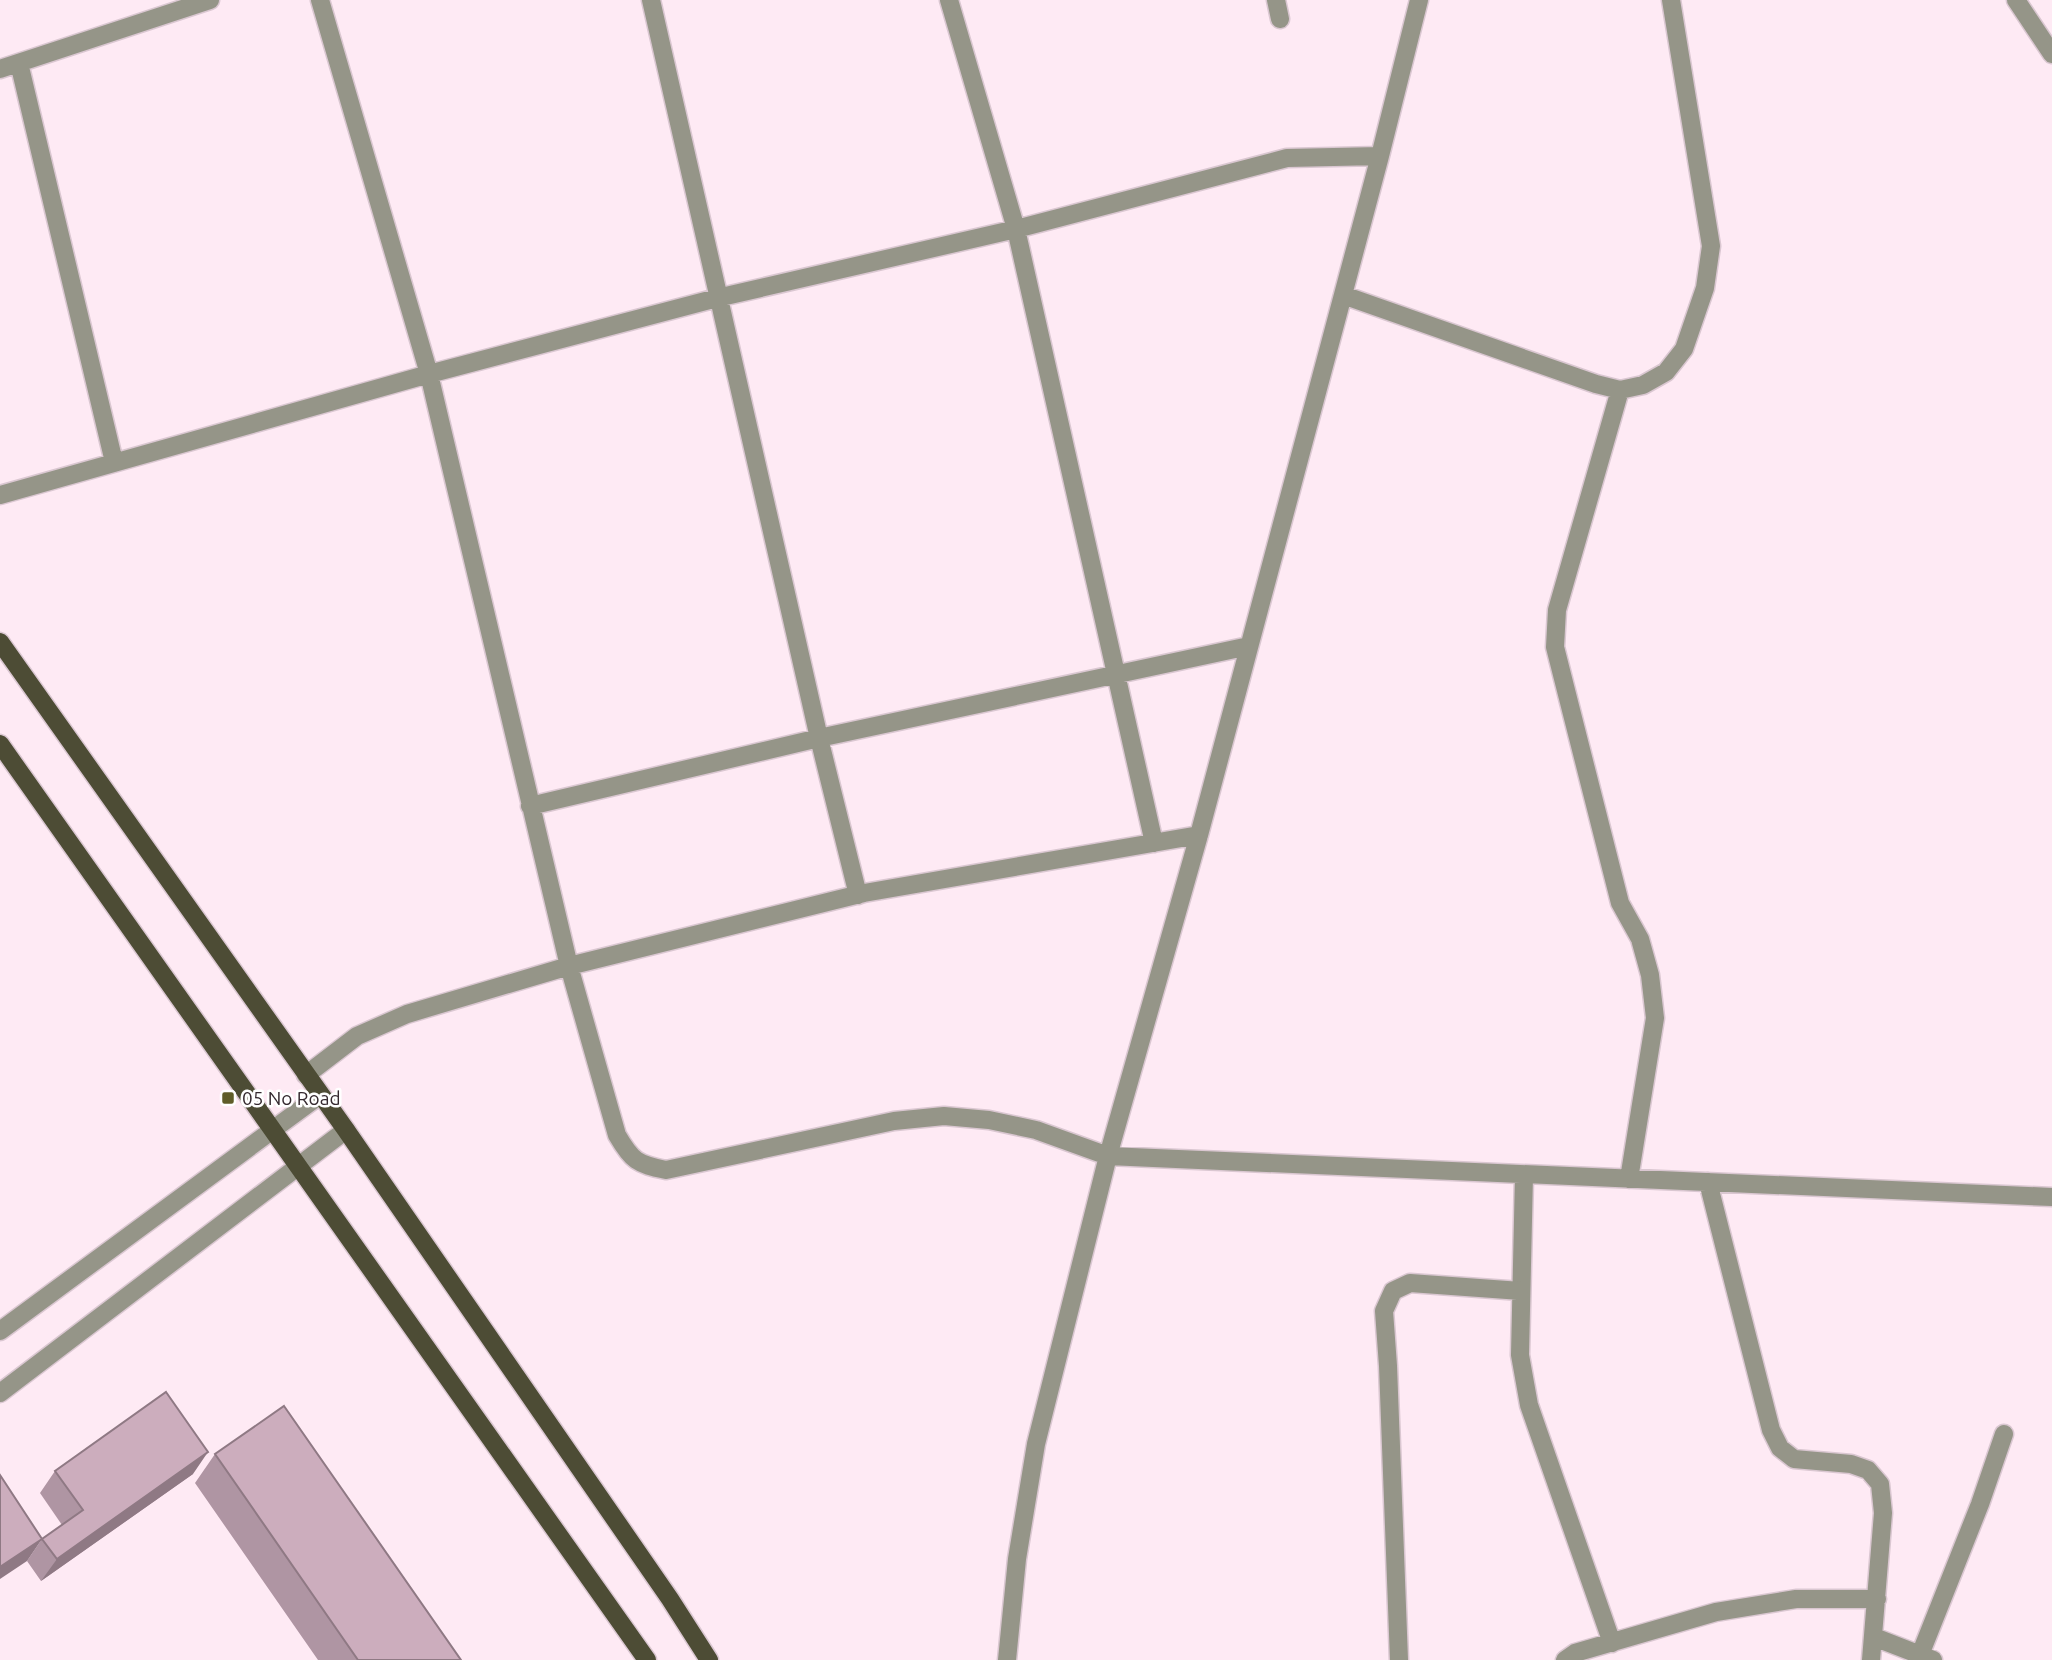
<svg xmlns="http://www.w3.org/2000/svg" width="2052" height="1660" font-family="Ubuntu,sans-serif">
<rect width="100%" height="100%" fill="#feeaf4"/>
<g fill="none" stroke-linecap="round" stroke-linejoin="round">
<defs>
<path id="minor" d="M 320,0 L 429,374 L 569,966 L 617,1135 C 632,1161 637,1164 666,1170 L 894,1121 L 944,1116 L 989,1120 L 1036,1130 L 1108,1156 L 2052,1197
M 651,0 L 819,738 L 858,895
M 949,0 L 1016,229 L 1154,843
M 1276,0 L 1280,19
M 2016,0 L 2052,54
M 19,63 L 114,462
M 0,69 L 210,0
M 1343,295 L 1596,384 L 1620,390 L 1643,385 L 1666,372 L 1684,349 L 1705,288 L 1711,246 L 1671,0
M 1620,390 L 1557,610 L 1555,647 L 1620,903 L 1640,939 L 1650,975 L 1655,1018 L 1629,1179
M 0,495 L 429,374 L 717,298 L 1016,229 L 1287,158 L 1380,156
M 530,806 L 819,738 L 1249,646
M 306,1075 L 357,1036 L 407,1014 L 569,966 L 864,893 L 1199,835
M 1524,1175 L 1520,1355 L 1529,1405 L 1612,1643
M 1708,1182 L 1771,1430 L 1780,1448 L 1794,1459 L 1851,1464 L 1868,1470 L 1880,1484 L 1883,1513 L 1871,1660
M 0,1331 L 320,1095
M 0,1393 L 346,1130
M 1874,1637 L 1933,1660
M 1920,1655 L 1980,1504 L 2004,1434
M 1007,1660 L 1017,1559 L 1036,1444 L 1108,1156 L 1199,835 L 1380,156 L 1419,0
M 1399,1660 L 1388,1366 L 1384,1311 L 1393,1291 L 1410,1283 L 1521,1291
M 1565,1660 L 1575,1653 L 1716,1612 L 1796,1599 L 1877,1599"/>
<path id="major" d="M 0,642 L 346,1130 L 670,1599 L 709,1660
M 0,744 L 647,1660"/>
</defs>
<use href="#minor" stroke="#dac7d1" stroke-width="21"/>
<use href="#major" stroke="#dac7d1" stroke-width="21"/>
<use href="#minor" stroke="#959588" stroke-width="18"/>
<use href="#major" stroke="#4d4c35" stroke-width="18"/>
</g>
<path fill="#af95a3" d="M 215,1454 L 461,1660 L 318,1660 L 195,1483 Z
M 55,1471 L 193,1474 L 41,1581 L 27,1561 L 42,1539 L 62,1525 L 40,1493 Z"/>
<path fill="#8f7984" d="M 208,1452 L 193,1474 L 41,1581 L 57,1559 Z
M 42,1539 L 27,1561 L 0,1579 L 0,1567 Z"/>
<path fill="#ccadbd" stroke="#8f7984" stroke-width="2" d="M 166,1392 L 208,1452 L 57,1559 L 42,1539 L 83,1510 L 55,1471 Z
M 284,1406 L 461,1660 L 358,1660 L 215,1454 Z
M 0,1475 L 42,1539 L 0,1567 Z"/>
<rect fill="#5f5d29" stroke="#fff" stroke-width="2.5" x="221" y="1091" width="14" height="14" rx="3.5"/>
<g text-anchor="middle" stroke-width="5" stroke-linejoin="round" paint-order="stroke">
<g font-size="19" fill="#35292f" stroke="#fff" text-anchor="start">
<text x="242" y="1105">05 No Road</text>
</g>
</g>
</svg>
